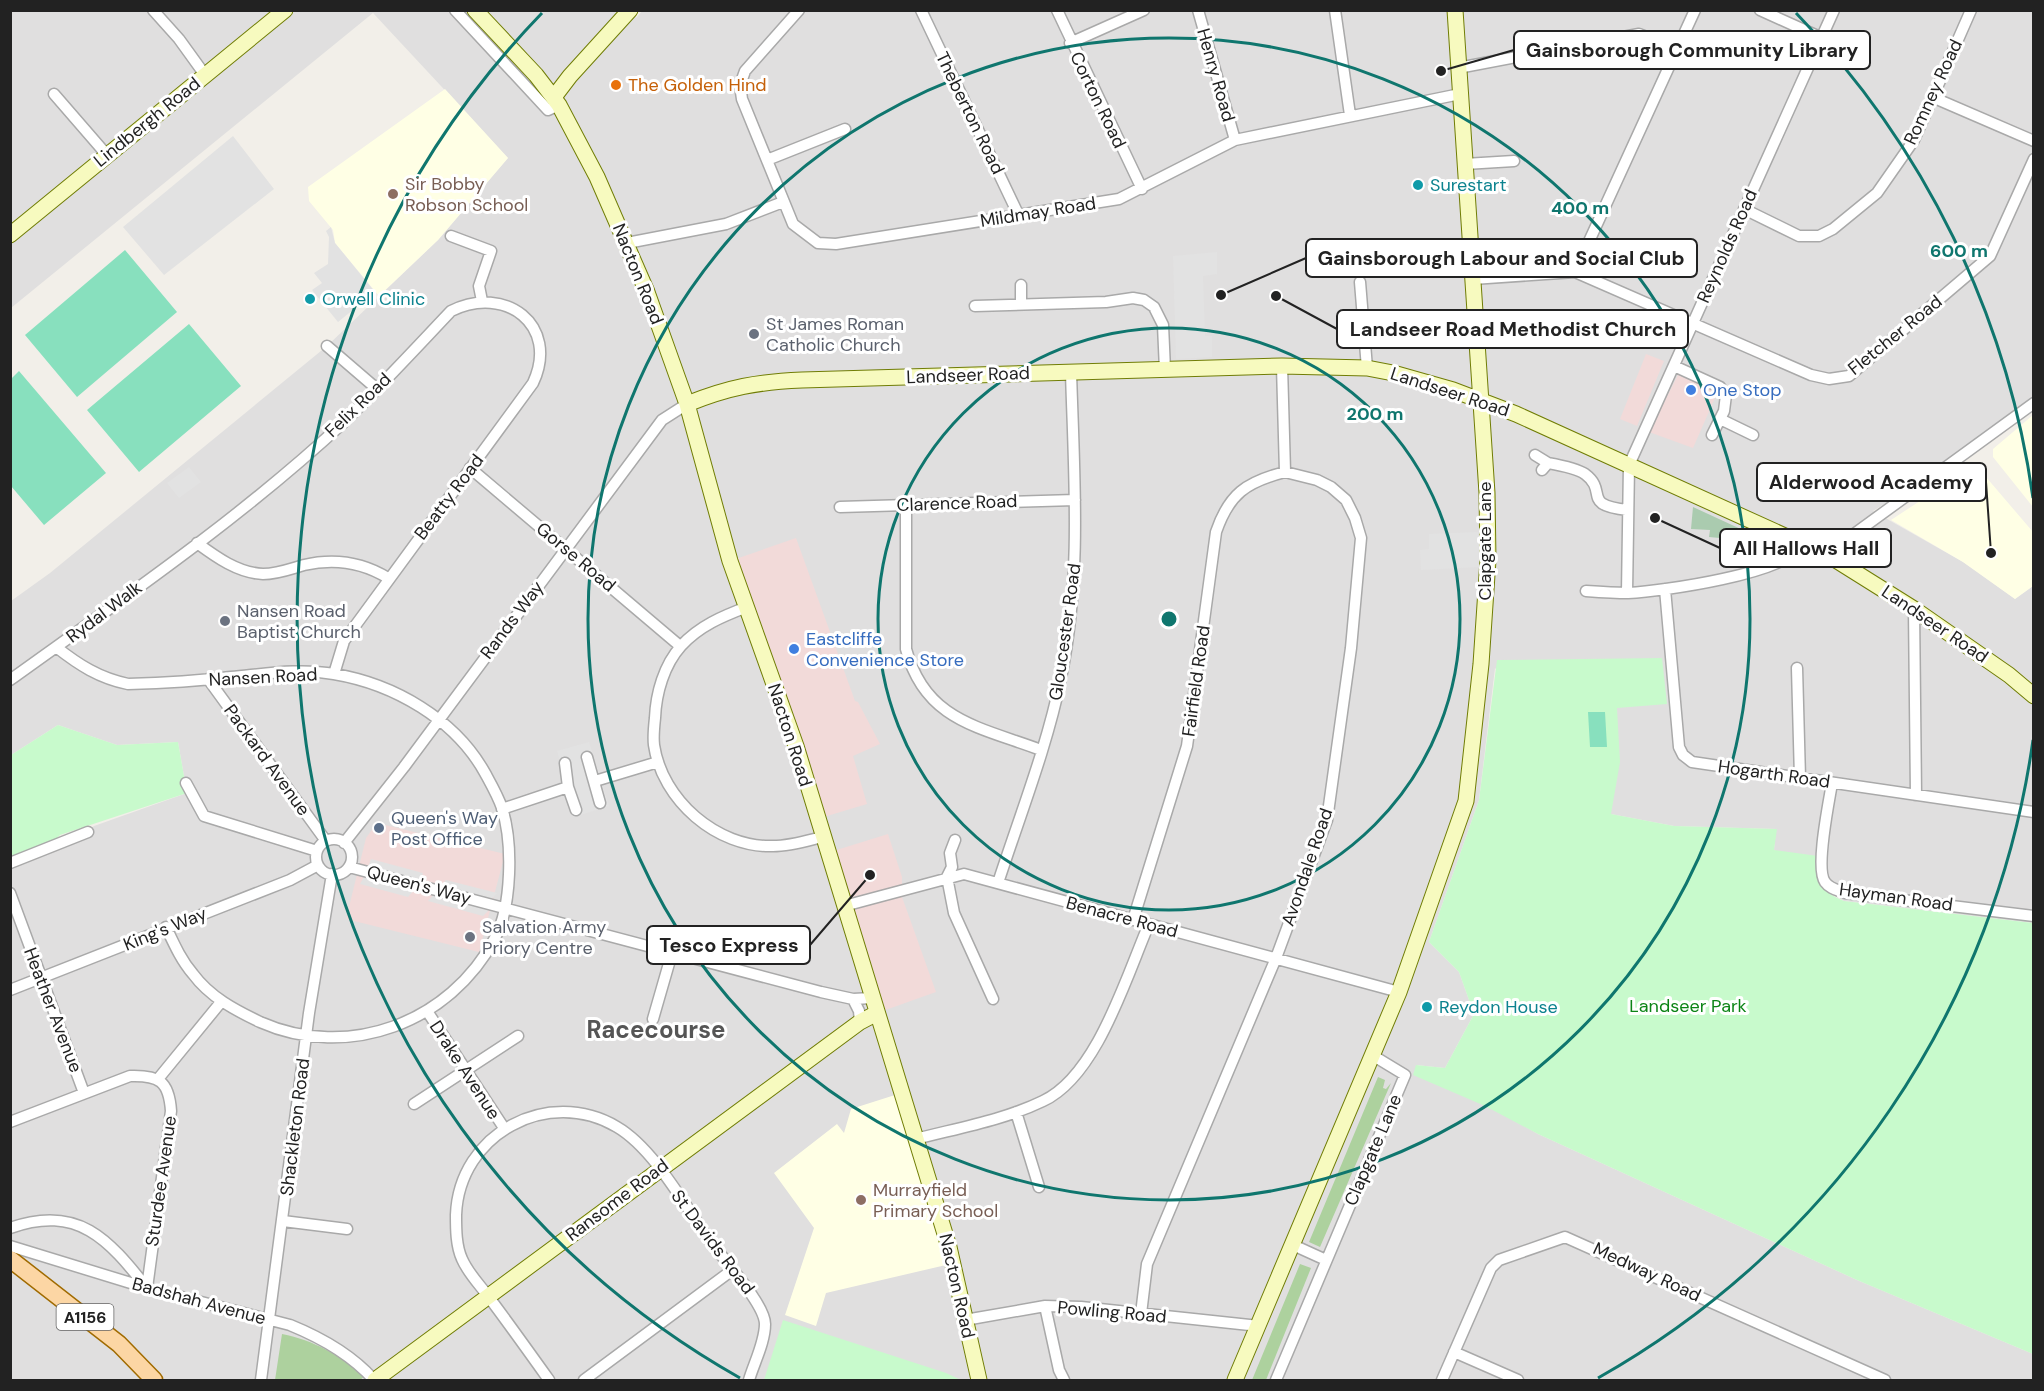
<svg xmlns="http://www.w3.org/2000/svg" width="2044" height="1391" font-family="'DM Sans',sans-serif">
<rect width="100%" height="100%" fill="#f2efe9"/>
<path fill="#e0dfdf" d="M 631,10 L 636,18 L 643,10 L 2033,11 L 2033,403 L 1971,449 L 1873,511 L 1963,562 L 2015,599 L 2033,586 L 2033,923 L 1844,901 L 1824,890 L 1816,873 L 1774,850 L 1776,829 L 1674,826 L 1611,814 L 1495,668 L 1479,800 L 1429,942 L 1459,972 L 1474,1014 L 1445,1068 L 1416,1065 L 1538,1134 L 1857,1280 L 2033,1354 L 2033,1380 L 11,1380 L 11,863 L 82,834 L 94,826 L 187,793 L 178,742 L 117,745 L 58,725 L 11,755 L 11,601 L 50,573 L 327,346 L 438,240 L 508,158 L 373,13 L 11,308 L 11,11 Z"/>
<path fill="#f2dad9" d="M 1646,354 L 1664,361 L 1637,426 L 1620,419 Z
M 1679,373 L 1718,391 L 1693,448 L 1649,432 Z
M 796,538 L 855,701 L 858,702 L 880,744 L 853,756 L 867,804 L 817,819 L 730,561 Z
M 377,823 L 505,854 L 479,952 L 346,919 L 366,838 Z
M 888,834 L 902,877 L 902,897 L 936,992 L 877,1013 L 827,853 Z"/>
<path fill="#ffffe5" d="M 445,89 L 508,158 L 438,240 L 379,296 L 335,243 L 333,230 L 309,201 L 308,187 Z
M 2033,415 L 2033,507 L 1993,457 L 1993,449 Z
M 1968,462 L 1974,463 L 2033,532 L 2033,586 L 2015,599 L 1963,562 L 1891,520 L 1923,499 Z
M 895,1095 L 946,1265 L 826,1293 L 816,1326 L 785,1315 L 814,1228 L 774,1173 L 837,1124 L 844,1133 L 851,1109 Z"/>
<path fill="#add19e" d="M 1378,1077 L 1385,1080 L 1383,1088 L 1386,1089 L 1391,1083 L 1320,1247 L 1309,1242 Z
M 1300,1264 L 1311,1268 L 1266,1380 L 1252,1380 Z
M 282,1334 C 314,1340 340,1356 365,1376 L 360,1380 L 275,1380 Z"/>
<path fill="#aacbaf" d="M 1693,507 L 1771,543 L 1775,549 L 1773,554 L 1738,564 L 1741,540 L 1709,537 L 1710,530 L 1691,529 Z"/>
<path fill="#c8facc" d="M 1662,658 L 1667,704 L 1617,708 L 1620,762 L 1611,814 L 1674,826 L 1777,829 L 1774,850 L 1818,856 C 1814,880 1821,892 1844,901 L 2033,923 L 2033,1354 L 1857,1280 L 1538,1134 L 1485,1106 L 1413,1075 L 1416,1065 L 1445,1068 L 1474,1014 L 1459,972 L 1429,942 L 1479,800 L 1497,660 Z
M 58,725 L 117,745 L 178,742 L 187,793 L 60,835 L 52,843 L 11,863 L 11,755 Z
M 783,1320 L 946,1373 L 961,1380 L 764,1380 Z"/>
<path fill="#88e0be" d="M 125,250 L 177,312 L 77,397 L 25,335 Z
M 189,324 L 241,386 L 139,472 L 87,410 Z
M 19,371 L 106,473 L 44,525 L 11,486 L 11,379 Z
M 1588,712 L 1605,712 L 1607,747 L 1590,747 Z"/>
<path fill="#e2e2e2" d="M 233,136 L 274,189 L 164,275 L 123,227 Z
M 331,227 L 335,243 L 375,292 L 338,322 L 312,290 L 322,283 L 314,273 L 328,264 L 329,237 L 326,231 Z
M 1217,252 L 1217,274 L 1203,276 L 1205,336 L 1212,336 L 1212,357 L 1176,359 L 1173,256 Z
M 189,467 L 201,482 L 179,498 L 167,483 Z
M 1478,532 L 1479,567 L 1421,570 L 1420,550 L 1429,549 L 1429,534 Z
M 589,742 L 609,806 L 577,816 L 557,751 Z
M 371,859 L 423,873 L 420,881 L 368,867 Z
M 364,877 L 414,890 L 408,897 L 360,884 Z
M 446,880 L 497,893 L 490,901 L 440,887 Z
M 433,895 L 490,909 L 483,916 L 428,901 Z"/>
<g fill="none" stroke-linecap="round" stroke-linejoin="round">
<defs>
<path id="street" d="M 153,10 L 179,39 L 205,75
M 455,10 L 548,110 L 559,105
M 799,10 L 745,71 L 740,85 L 742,99 L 793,224 L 818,243 L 836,244 L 1119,199 L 1235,140 L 1460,94
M 921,10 L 1019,216
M 1057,10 L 1142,189
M 1198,10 L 1235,140
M 1335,10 L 1350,115
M 1760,10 L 1822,38
M 1070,43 L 1144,10
M 1458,68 L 1639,34 L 1678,49
M 54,94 L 106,154
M 1932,97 L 2034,141
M 767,160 L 845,129
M 1465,164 L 1514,161
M 1744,209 L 1799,236 L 1819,236 L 1833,229 L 1877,193 L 1914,140 L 1971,10
M 451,236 L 491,251 L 479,286 L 482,301
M 627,243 L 726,224 L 783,202
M 1575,272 L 1695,10
M 1473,279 L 1575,272 L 1811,375 L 1829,379 L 1849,376 L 1990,256 L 2034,159
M 1360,282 L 1367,368
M 1021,285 L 1021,304
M 975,306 L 1106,302 L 1133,298 L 1144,300 L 1154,307 L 1163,325 L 1165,370
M 327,346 L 377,389
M 1674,366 L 1720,387 L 1726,395 L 1724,411 L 1712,435
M 1720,419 L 1753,435
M 1535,455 L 1548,463
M 470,468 L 680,646
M 1542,470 L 1548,463 C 1559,465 1576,468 1585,474 C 1609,492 1580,505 1628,510
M 906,505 L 906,649 C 925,721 980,727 1041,750
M 840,507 L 1075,500
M 197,543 C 216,557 238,573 263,574 C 277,574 290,569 304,565 C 334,558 362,562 388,578
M 1831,557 L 1839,545 L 2034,403
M 1665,589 L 1679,747 L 1683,755 L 1692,762 L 2034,812
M 1586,591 C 1600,592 1614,593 1628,593 C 1663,591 1786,574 1803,545
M 1627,593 L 1629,465 L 1834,10
M 747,607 C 723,616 699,626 681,646 C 664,665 656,693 655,718 C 654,727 653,737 654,745 C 662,800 717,848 773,846 C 790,846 806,841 822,837
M 1914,609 L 1916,795
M 56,647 C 79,665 99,678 128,684 C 163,683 197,681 231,677 C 265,674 300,668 334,674 C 394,684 455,719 485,773 C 491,784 498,796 502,808 C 513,843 512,906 495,938 C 450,1023 348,1061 260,1022 C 235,1010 210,997 193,974 C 181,960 174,944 166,927
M 1797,668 L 1800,778
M 208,679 L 326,841
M 10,680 C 124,598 242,517 344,422 C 381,386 416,348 451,311 C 505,284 560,325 533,383 L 344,641 L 334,674
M 587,757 L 600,803
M 595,781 L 658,762
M 186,783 L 204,816 L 317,851
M 1832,783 C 1829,802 1815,868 1825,882 C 1830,889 1838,890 1845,893 L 2034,916
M 568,787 L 576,810
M 502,809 L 568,787 L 565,763
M316 857a18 18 0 1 1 36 0a18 18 0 1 1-36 0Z
M 955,840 L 950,853 L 952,867 L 947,877 L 954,913 L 993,999
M 344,843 L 404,767 L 662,420 L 687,404
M 10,863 L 88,832
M 349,867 L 821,992 L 853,999 L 872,998
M 998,883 C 1020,815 1047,747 1061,678 C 1082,576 1074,475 1071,372
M 10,893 L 84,1093
M 844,906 L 964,874 L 1399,992
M 1133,920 L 1187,746 L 1216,532 C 1229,494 1246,482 1285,472
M 10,990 L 290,880 L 318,865
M 853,999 L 859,1011 L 860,1022
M 427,1011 L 504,1128
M 653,1019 L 672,953
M 158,1079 L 221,1002
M 414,1104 L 518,1036
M 1016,1112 L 1039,1187
M 10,1122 L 130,1076 C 159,1075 169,1081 171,1111 L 147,1288
M 916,1139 C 958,1128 1004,1120 1043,1101 C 1097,1076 1126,977 1149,924
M 283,1221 L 347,1229
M 10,1228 C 78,1204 108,1239 147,1288
M 1293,1245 L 1326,1260
M 10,1246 L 147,1288 L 290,1325 C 322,1338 351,1354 374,1380
M 1045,1306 L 1059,1370 L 1064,1380
M 1141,1314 L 1147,1264 L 1276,958 L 1327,820 L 1351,648 L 1361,538 L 1355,518 L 1346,500 L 1331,487 L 1317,480 L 1285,472 L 1282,366
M 965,1320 L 1045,1306 L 1081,1307 L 1259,1326
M 1454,1352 L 1518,1380
M 261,1380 L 309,1013 L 332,874
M 549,1380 C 529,1352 509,1324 488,1296 C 479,1284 468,1273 462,1259 C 456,1246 456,1229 456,1215 C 459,1134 548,1086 617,1127 C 653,1148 684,1204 708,1238 C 722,1258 765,1304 765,1324 C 765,1342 754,1363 749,1380
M 584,1380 L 731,1271
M 1276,1380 L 1405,1075 L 1372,1055
M 1442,1380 L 1491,1268 L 1499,1260 L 1565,1237 L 1885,1380"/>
<path id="secondary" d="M 475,10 L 536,75 L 559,105 L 597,177 L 647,292 L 687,404 L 730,561 L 796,746 L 916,1139 L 949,1247 L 979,1380
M 554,97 L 570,76 L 630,10
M 10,235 L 285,10
M 687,404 C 729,387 757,382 802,380 L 1282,366 L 1367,368 L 1393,373 L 1453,390 L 1516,414 L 1831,557 L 1914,609 L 2009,675 L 2034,696
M 375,1380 L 860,1022 L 877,1013
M 1235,1380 L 1399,992 L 1466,801 L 1481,664 L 1488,560 L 1487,493 L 1455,10"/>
<path id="primary" d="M 10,1259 L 119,1344 L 154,1380"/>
</defs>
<use href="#street" stroke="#a9a9a9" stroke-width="13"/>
<use href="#secondary" stroke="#707d05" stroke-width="17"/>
<use href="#primary" stroke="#a06b00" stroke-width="19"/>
<use href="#street" stroke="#fff" stroke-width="10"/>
<use href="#secondary" stroke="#f7fabf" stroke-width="15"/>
<use href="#primary" stroke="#fcd6a4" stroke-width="16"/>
</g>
<g fill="none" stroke="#0f766e" stroke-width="3">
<circle cx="1169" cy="619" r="291"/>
<circle cx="1169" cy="619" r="581"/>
<path d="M2033 740A872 872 0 0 1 1598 1378M740 1378A872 872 0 0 1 542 13M1796 13A872 872 0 0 1 2033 498"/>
</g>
<circle fill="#e8710a" stroke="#fff" stroke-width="2" cx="616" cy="85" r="6"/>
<g fill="#0f9aa8" stroke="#fff" stroke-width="2">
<circle cx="1418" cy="185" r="6"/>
<circle cx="310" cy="299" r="6"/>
<circle cx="1427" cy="1007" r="6"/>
</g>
<g fill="#8d6e63" stroke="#fff" stroke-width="2">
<circle cx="393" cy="194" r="6"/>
<circle cx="861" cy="1200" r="6"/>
</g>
<g fill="#6b7280" stroke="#fff" stroke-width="2">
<circle cx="754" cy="334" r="6"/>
<circle cx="225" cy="621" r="6"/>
<circle cx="470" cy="937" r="6"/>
</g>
<g fill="#3f7fe0" stroke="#fff" stroke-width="2">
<circle cx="1691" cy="390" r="6"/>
<circle cx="794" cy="649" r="6"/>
</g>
<circle fill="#5c6f8a" stroke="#fff" stroke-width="2" cx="379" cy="828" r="6"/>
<g text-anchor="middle" stroke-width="6" stroke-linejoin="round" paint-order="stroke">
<rect fill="#fff" stroke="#646464" stroke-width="1.5" x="56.5" y="1304" width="57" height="26" rx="4.5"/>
<g font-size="16" font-weight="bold" fill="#222">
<text x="85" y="1323">A1156</text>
</g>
<g font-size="18" fill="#222" stroke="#fff">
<text transform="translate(1216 75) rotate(74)" y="6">Henry Road</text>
<text transform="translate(1933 92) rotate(-65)" y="6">Romney Road</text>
<text transform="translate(1098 100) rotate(64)" y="6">Corton Road</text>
<text transform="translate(970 113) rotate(64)" y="6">Theberton Road</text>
<text transform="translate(147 122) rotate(-39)" y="6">Lindbergh Road</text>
<text transform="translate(1038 212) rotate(-9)" y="6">Mildmay Road</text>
<text transform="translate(1727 246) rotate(-66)" y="6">Reynolds Road</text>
<text transform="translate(638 274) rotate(68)" y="6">Nacton Road</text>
<text transform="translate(1895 335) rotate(-39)" y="6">Fletcher Road</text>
<text transform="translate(968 375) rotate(-2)" y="6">Landseer Road</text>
<text transform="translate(1450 392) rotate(18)" y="6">Landseer Road</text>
<text transform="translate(358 405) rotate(-44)" y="6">Felix Road</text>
<text transform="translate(449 497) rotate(-53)" y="6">Beatty Road</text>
<text transform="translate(957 503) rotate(-2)" y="6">Clarence Road</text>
<text transform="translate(1485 541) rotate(-90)" y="6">Clapgate Lane</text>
<text transform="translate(576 557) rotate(40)" y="6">Gorse Road</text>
<text transform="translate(104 612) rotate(-37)" y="6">Rydal Walk</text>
<text transform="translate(512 620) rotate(-53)" y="6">Rands Way</text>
<text transform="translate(1935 624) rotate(34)" y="6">Landseer Road</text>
<text transform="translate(1065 632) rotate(-82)" y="6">Gloucester Road</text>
<text transform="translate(263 677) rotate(-3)" y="6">Nansen Road</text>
<text transform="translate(1196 681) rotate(-82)" y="6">Fairfield Road</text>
<text transform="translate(790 735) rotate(72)" y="6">Nacton Road</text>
<text transform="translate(267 760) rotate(54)" y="6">Packard Avenue</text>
<text transform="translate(1774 774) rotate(8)" y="6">Hogarth Road</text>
<text transform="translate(1307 867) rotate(-71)" y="6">Avondale Road</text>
<text transform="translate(419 885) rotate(15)" y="6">Queen's Way</text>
<text transform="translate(1896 897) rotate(8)" y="6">Hayman Road</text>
<text transform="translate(1122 917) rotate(15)" y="6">Benacre Road</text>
<text transform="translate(165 929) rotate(-22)" y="6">King's Way</text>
<text transform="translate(53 1010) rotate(69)" y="6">Heather Avenue</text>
<text transform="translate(465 1070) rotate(57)" y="6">Drake Avenue</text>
<text transform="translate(295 1127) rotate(-83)" y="6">Shackleton Road</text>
<text transform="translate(1373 1150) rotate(-67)" y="6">Clapgate Lane</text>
<text transform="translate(161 1181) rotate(-82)" y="6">Sturdee Avenue</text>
<text transform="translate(617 1200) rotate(-37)" y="6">Ransome Road</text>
<text transform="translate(713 1242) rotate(53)" y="6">St Davids Road</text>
<text transform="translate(1647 1272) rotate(25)" y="6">Medway Road</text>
<text transform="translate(957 1286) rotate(77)" y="6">Nacton Road</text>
<text transform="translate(199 1301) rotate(15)" y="6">Badshah Avenue</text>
<text transform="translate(1112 1312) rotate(5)" y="6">Powling Road</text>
</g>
<g font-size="18" fill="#c56008" stroke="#fff" text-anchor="start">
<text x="628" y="91">The Golden Hind</text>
</g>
<g font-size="18" fill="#785e54" stroke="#fff" text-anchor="start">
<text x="405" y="190">Sir Bobby<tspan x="405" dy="21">Robson School</tspan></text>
<text x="873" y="1196">Murrayfield<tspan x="873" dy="21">Primary School</tspan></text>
</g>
<g font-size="18" fill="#0d838f" stroke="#fff" text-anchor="start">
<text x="1430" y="191">Surestart</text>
<text x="322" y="305">Orwell Clinic</text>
<text x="1439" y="1013">Reydon House</text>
</g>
<g font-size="18" fill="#5b616d" stroke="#fff" text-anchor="start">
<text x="766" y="330">St James Roman<tspan x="766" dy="21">Catholic Church</tspan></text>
<text x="237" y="617">Nansen Road<tspan x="237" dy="21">Baptist Church</tspan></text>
<text x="482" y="933">Salvation Army<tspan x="482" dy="21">Priory Centre</tspan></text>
</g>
<g font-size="18" fill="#366cbe" stroke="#fff" text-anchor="start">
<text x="1703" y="396">One Stop</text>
<text x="806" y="645">Eastcliffe<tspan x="806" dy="21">Convenience Store</tspan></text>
</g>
<g font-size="18" fill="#4e5e75" stroke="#fff" text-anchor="start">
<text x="391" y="824">Queen's Way<tspan x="391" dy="21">Post Office</tspan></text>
</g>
<g font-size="18" fill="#0c8416" stroke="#fff">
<text x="1688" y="1012">Landseer Park</text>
</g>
<g font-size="24" font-weight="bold" fill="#555" stroke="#fff">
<text x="656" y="1038">Racecourse</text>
</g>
</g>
<circle cx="1169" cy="619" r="9" fill="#0f766e" stroke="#fff" stroke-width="3"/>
<g font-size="18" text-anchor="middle" font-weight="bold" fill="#0f766e" stroke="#fff" stroke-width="6" stroke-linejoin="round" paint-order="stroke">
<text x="1580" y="214">400 m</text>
<text x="1959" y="257">600 m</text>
<text x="1375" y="420">200 m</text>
</g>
<path fill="none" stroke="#222" stroke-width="2" d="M1441 71L1514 50M1221 295L1306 258M1276 296L1337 329M1991 553L1986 482M1655 518L1720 548M870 875L810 945"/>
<g fill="#222" stroke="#fff" stroke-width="2">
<circle cx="1441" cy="71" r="6"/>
<circle cx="1221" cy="295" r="6"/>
<circle cx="1276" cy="296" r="6"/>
<circle cx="1991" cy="553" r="6"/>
<circle cx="1655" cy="518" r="6"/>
<circle cx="870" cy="875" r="6"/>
</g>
<g fill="#fff" stroke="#222" stroke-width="2">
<rect x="1514" y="31" width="356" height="38" rx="6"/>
<rect x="1306" y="239" width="391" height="38" rx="6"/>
<rect x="1337" y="310" width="351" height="38" rx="6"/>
<rect x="1757" y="463" width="229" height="38" rx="6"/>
<rect x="1720" y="529" width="171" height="38" rx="6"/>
<rect x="647" y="926" width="163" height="38" rx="6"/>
</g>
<g font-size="20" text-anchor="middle" font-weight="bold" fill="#222">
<text x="1692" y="57">Gainsborough Community Library</text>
<text x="1501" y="265">Gainsborough Labour and Social Club</text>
<text x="1513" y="336">Landseer Road Methodist Church</text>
<text x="1871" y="489">Alderwood Academy</text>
<text x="1806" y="555">All Hallows Hall</text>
<text x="729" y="952">Tesco Express</text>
</g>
<rect width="2044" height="1391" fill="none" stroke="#222222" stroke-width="24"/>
</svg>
